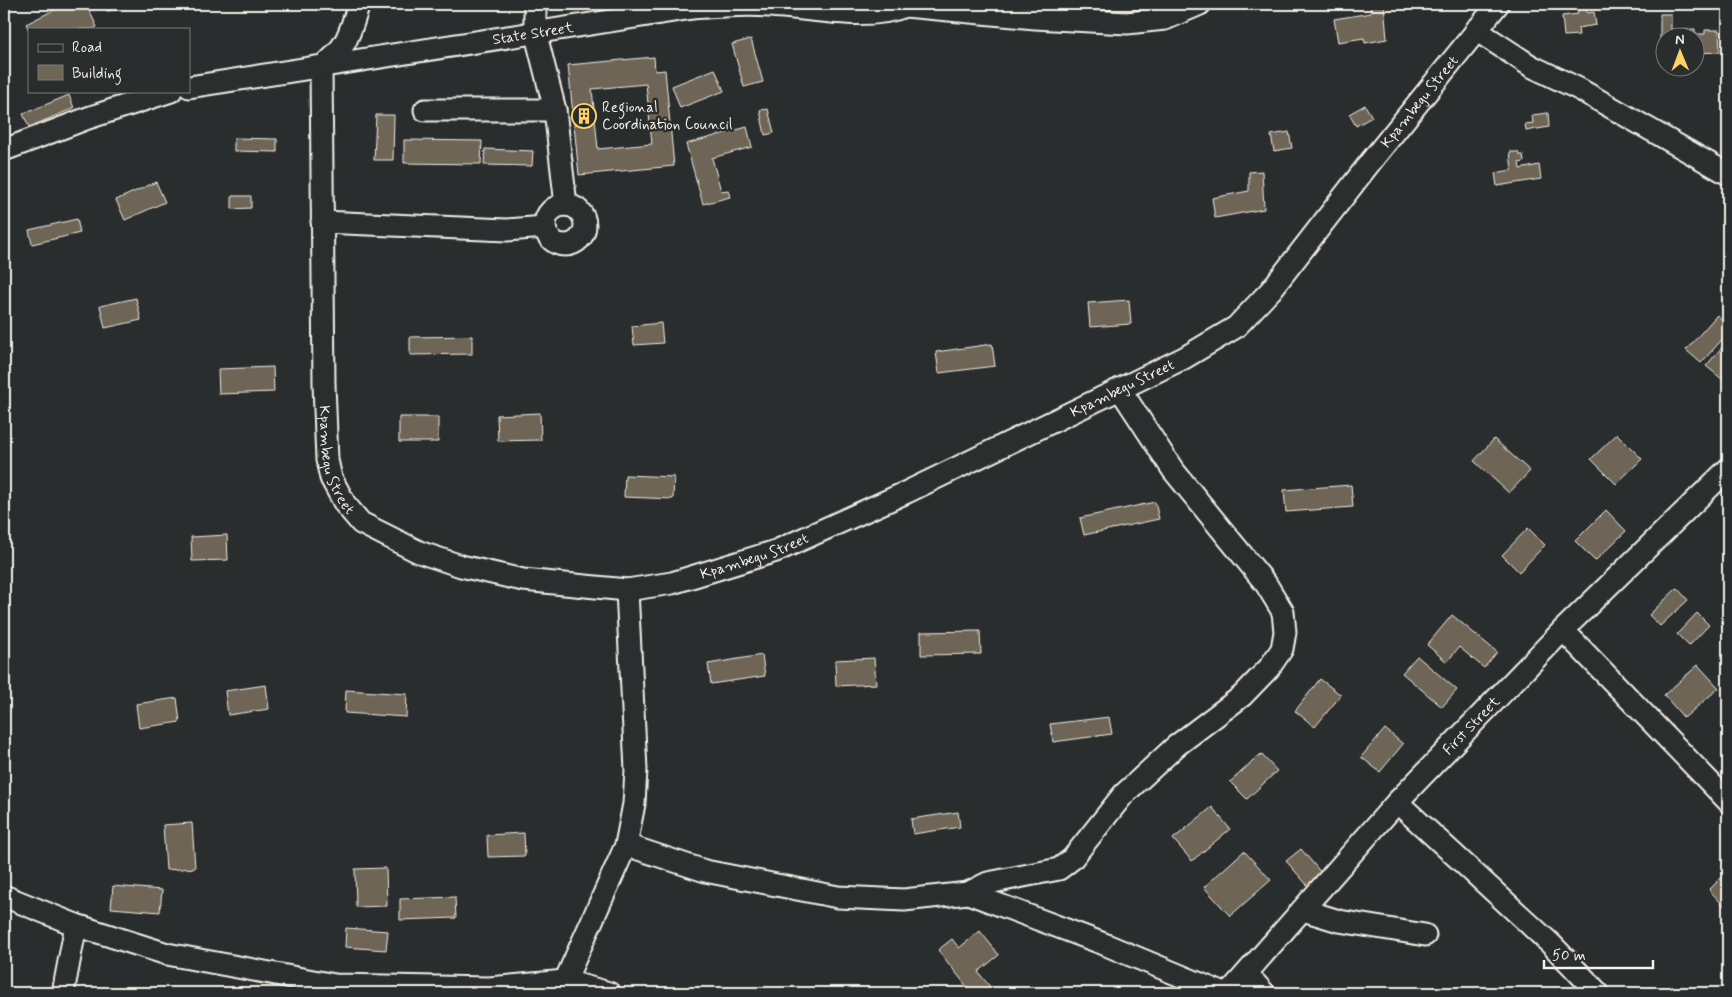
<svg xmlns="http://www.w3.org/2000/svg" width="1732" height="997" font-family="Mynerve,sans-serif">
<rect width="100%" height="100%" fill="#2a2d2e"/>
<filter id="ink" filterUnits="userSpaceOnUse"><feTurbulence type="fractalNoise" baseFrequency=".02" numOctaves="2"/><feDisplacementMap in="SourceGraphic" scale="10" xChannelSelector="R" yChannelSelector="G"/><feConvolveMatrix kernelMatrix="1 2 1 2 8 2 1 2 1" color-interpolation-filters="sRGB"/></filter>
<g filter="url(#ink)">
<path fill="#6e6556" stroke="#f4f1e8" fill-rule="evenodd" d="M 66,4 L 86,4 L 97,27 L 93,29 L 29,30 L 26,24 Z
M 105,4 L 116,4 L 117,10 L 107,11 Z
M 1370,4 L 1384,4 L 1387,39 L 1365,43 L 1364,38 L 1338,42 L 1334,19 L 1371,13 Z
M 1577,4 L 1589,4 L 1586,5 L 1587,13 L 1594,12 L 1596,25 L 1578,28 L 1579,35 L 1564,36 L 1562,16 L 1578,14 Z
M 1660,14 L 1671,14 L 1671,30 L 1695,29 L 1695,34 L 1705,34 L 1705,30 L 1719,30 L 1720,52 L 1694,53 L 1694,38 L 1664,38 L 1664,47 L 1660,47 Z
M 751,39 L 763,82 L 744,87 L 732,44 Z
M 654,57 L 655,71 L 665,70 L 674,166 L 579,175 L 568,65 ZM 646,84 L 652,144 L 598,149 L 592,89 Z
M 715,69 L 724,91 L 680,108 L 672,86 Z
M 69,95 L 74,108 L 29,127 L 23,114 Z
M 1365,105 L 1372,117 L 1356,126 L 1349,114 Z
M 768,109 L 774,133 L 765,135 L 760,110 Z
M 1548,113 L 1549,127 L 1526,131 L 1525,124 L 1533,123 L 1532,115 Z
M 376,115 L 394,115 L 393,160 L 374,160 Z
M 747,127 L 752,147 L 712,158 L 721,191 L 728,190 L 730,197 L 703,204 L 686,144 Z
M 1289,132 L 1292,148 L 1274,151 L 1271,135 Z
M 234,138 L 277,139 L 277,152 L 234,151 Z
M 404,140 L 482,141 L 481,164 L 404,163 Z
M 485,149 L 533,151 L 532,166 L 484,165 Z
M 1510,152 L 1518,152 L 1519,155 L 1523,155 L 1524,162 L 1519,163 L 1520,169 L 1539,165 L 1541,179 L 1497,186 L 1495,173 L 1512,170 Z
M 1262,171 L 1264,209 L 1215,218 L 1212,198 L 1249,191 L 1249,172 Z
M 156,182 L 165,202 L 125,220 L 116,200 Z
M 232,196 L 251,196 L 251,208 L 232,209 Z
M 77,219 L 80,233 L 32,244 L 29,230 Z
M 136,298 L 141,320 L 105,328 L 100,306 Z
M 1129,300 L 1131,324 L 1090,327 L 1088,303 Z
M 1717,315 L 1728,325 L 1728,333 L 1701,363 L 1686,350 Z
M 661,323 L 663,343 L 634,345 L 632,326 Z
M 472,336 L 472,354 L 410,355 L 410,337 Z
M 1728,340 L 1728,384 L 1706,366 Z
M 992,344 L 995,366 L 939,373 L 936,352 Z
M 273,367 L 274,392 L 219,394 L 218,369 Z
M 540,413 L 541,440 L 498,441 L 497,415 Z
M 399,417 L 438,417 L 438,442 L 399,442 Z
M 1617,434 L 1642,459 L 1616,484 L 1591,459 Z
M 1494,439 L 1530,471 L 1509,493 L 1474,461 Z
M 625,475 L 674,477 L 673,499 L 624,497 Z
M 1351,485 L 1353,507 L 1286,512 L 1284,490 Z
M 1155,502 L 1159,519 L 1084,535 L 1080,518 Z
M 1606,510 L 1626,531 L 1595,561 L 1575,541 Z
M 1528,528 L 1545,545 L 1519,572 L 1502,555 Z
M 227,535 L 228,560 L 192,561 L 191,537 Z
M 1677,588 L 1688,600 L 1660,626 L 1649,615 Z
M 1697,613 L 1709,625 L 1689,646 L 1677,634 Z
M 1452,615 L 1497,652 L 1484,668 L 1459,647 L 1447,662 L 1427,645 Z
M 980,631 L 981,654 L 921,655 L 921,632 Z
M 762,655 L 765,676 L 711,684 L 708,664 Z
M 1417,656 L 1457,690 L 1442,707 L 1402,673 Z
M 874,658 L 876,684 L 836,686 L 835,660 Z
M 1698,665 L 1719,688 L 1684,718 L 1664,695 Z
M 1320,679 L 1341,695 L 1315,727 L 1295,711 Z
M 266,685 L 269,709 L 228,715 L 225,691 Z
M 346,690 L 407,694 L 406,717 L 345,713 Z
M 177,698 L 180,722 L 139,728 L 136,704 Z
M 1109,717 L 1112,734 L 1053,742 L 1050,724 Z
M 1385,729 L 1403,744 L 1380,772 L 1361,757 Z
M 1261,754 L 1277,771 L 1247,799 L 1230,782 Z
M 1212,807 L 1230,829 L 1192,861 L 1173,839 Z
M 958,812 L 960,827 L 913,834 L 911,819 Z
M 192,823 L 195,868 L 166,870 L 163,825 Z
M 524,833 L 525,856 L 488,857 L 487,835 Z
M 1301,849 L 1322,874 L 1308,886 L 1286,861 Z
M 1244,851 L 1271,880 L 1230,916 L 1204,887 Z
M 386,868 L 387,906 L 356,907 L 355,869 Z
M 1723,876 L 1728,882 L 1728,910 L 1709,890 Z
M 113,886 L 162,890 L 160,912 L 111,908 Z
M 455,897 L 456,918 L 400,920 L 400,899 Z
M 346,928 L 388,931 L 386,950 L 345,947 Z
M 980,931 L 999,955 L 978,972 L 991,988 L 985,993 L 972,993 L 938,950 L 952,939 L 959,948 Z"/>
<g fill="none" stroke-linecap="round" stroke-linejoin="round">
<defs>
<g id="minor">
<path d="M 535,4 L 535,31 L 555,110 L 566,205"/>
<path d="M 1476,30 L 1531,66 L 1579,89 L 1728,174"/>
<path id="s1" d="M 321,68 L 324,384 L 327,460 L 331,478 L 345,504 L 361,523 L 419,552 L 461,566 L 523,580 L 627,590 L 672,583 L 776,551 L 907,492 L 1120,389 L 1184,358 L 1236,327 L 1271,290 L 1372,160 L 1498,4"/>
<path d="M 321,68 C 348,47 349,34 359,4"/>
<path id="s2" d="M 189,87 L 693,8 C 719,6 744,4 769,6 C 810,8 868,22 905,6 L 1035,18 L 1127,23 L 1165,19 L 1200,4"/>
<path d="M 425,110 L 555,110"/>
<path d="M 4,150 L 88,118 L 171,91"/>
<circle cx="565" cy="225" r="20"/>
<path d="M 322,222 L 507,230 L 545,227"/>
<path d="M 1563,630 L 1728,801"/>
<path d="M 1397,802 L 1552,945 L 1598,993"/>
<path d="M 626,845 L 705,871 L 838,897 L 904,900 L 968,893 L 1104,944 L 1222,993"/>
<path d="M 968,893 L 988,883 L 1059,869 L 1072,859 L 1123,795 L 1176,746 L 1242,696 L 1269,668 L 1282,649 L 1285,632 L 1283,612 L 1266,584 L 1173,470 L 1120,389"/>
<path d="M 4,896 L 76,925 L 167,954 L 335,985 L 489,988 L 565,981 L 609,993"/>
<path d="M 1303,910 L 1339,921 L 1425,935"/>
<path d="M 1247,974 L 1264,993"/>
<path d="M 565,981 L 626,845 L 634,804 L 636,770 L 627,590"/>
<path d="M 63,993 L 76,925"/>
<path id="s3" d="M 1229,993 L 1397,802 L 1563,630 L 1728,469"/>
</g>
</defs>
<use href="#minor" stroke="#f4f1e8" stroke-width="25"/>
<use href="#minor" stroke="#2a2d2e" stroke-width="21"/>
</g>
</g>
<defs>
<symbol id="building-ring" viewBox="-11 -11 22 22"><circle r="9.5" fill="#2a2d2e" stroke="#ffd166" stroke-width="1.5"/><path d="M-4-6H4V6H1V3H-1V6H-4ZM-2.5-4.3h1.7v1.8h-1.7ZM.8-4.3h1.7v1.8H.8ZM-2.5-1h1.7V.8h-1.7ZM.8-1h1.7V.8H.8Z" fill="#ffd166"/></symbol>
</defs>
<g fill-rule="evenodd">
<use href="#building-ring" x="570" y="102" width="28" height="28"/>
</g>
<g text-anchor="middle" stroke-width="5" stroke-linejoin="round" paint-order="stroke">
<g font-size="15" fill="#f4f1e8" stroke="#2a2d2e">
<text dy="5" stroke="none"><textPath href="#s2" startOffset="348">State Street</textPath></text>
<text dy="5" stroke="none"><textPath href="#s1" startOffset="1699">Kpambegu Street</textPath></text>
<text dy="5" stroke="none"><textPath href="#s1" startOffset="1279">Kpambegu Street</textPath></text>
<text dy="5" stroke="none"><textPath href="#s1" startOffset="394">Kpambegu Street</textPath></text>
<text dy="5" stroke="none"><textPath href="#s1" startOffset="874">Kpambegu Street</textPath></text>
<text dy="5" stroke="none"><textPath href="#s3" startOffset="361">First Street</textPath></text>
</g>
<g font-size="15" fill="#f4f1e8" stroke="#2a2d2e" text-anchor="start">
<text x="602" y="112">Regional<tspan x="602" dy="17">Coordination Council</tspan></text>
</g>
</g>
<rect width="1732" height="997" fill="none" stroke="#2a2d2e" stroke-width="20"/>
<rect x="10" y="10" width="1712" height="977" fill="none" stroke="#f4f1e8" stroke-width="2" filter="url(#ink)"/>
<rect x="28" y="28" width="162" height="65" fill="#2a2d2e" stroke="#7b7b78"/>
<rect x="38" y="44" width="25" height="8" fill="#2a2d2e" stroke="#7b7b78"/>
<text x="72" y="52" font-size="15" fill="#f4f1e8">Road</text>
<rect x="38" y="65" width="25" height="15" fill="#6e6556" stroke="#7b7b78"/>
<text x="72" y="78" font-size="15" fill="#f4f1e8">Building</text>
<g transform="translate(1680 52) rotate(359)"><circle r="24" fill="#2a2d2e" stroke="#7b7b78"/>
<path d="M0-4L9 19L0 12L-9 19Z" fill="#ffd166"/>
<text y="-8" font-size="14" font-weight="bold" text-anchor="middle" fill="#f4f1e8">N</text>
</g>
<path d="M1544 960v8h109v-8" fill="none" stroke="#f4f1e8" stroke-width="2.5"/>
<text x="1552" y="960" font-size="15" fill="#f4f1e8" stroke="#2a2d2e" stroke-width="4" paint-order="stroke">50 m</text>
</svg>
